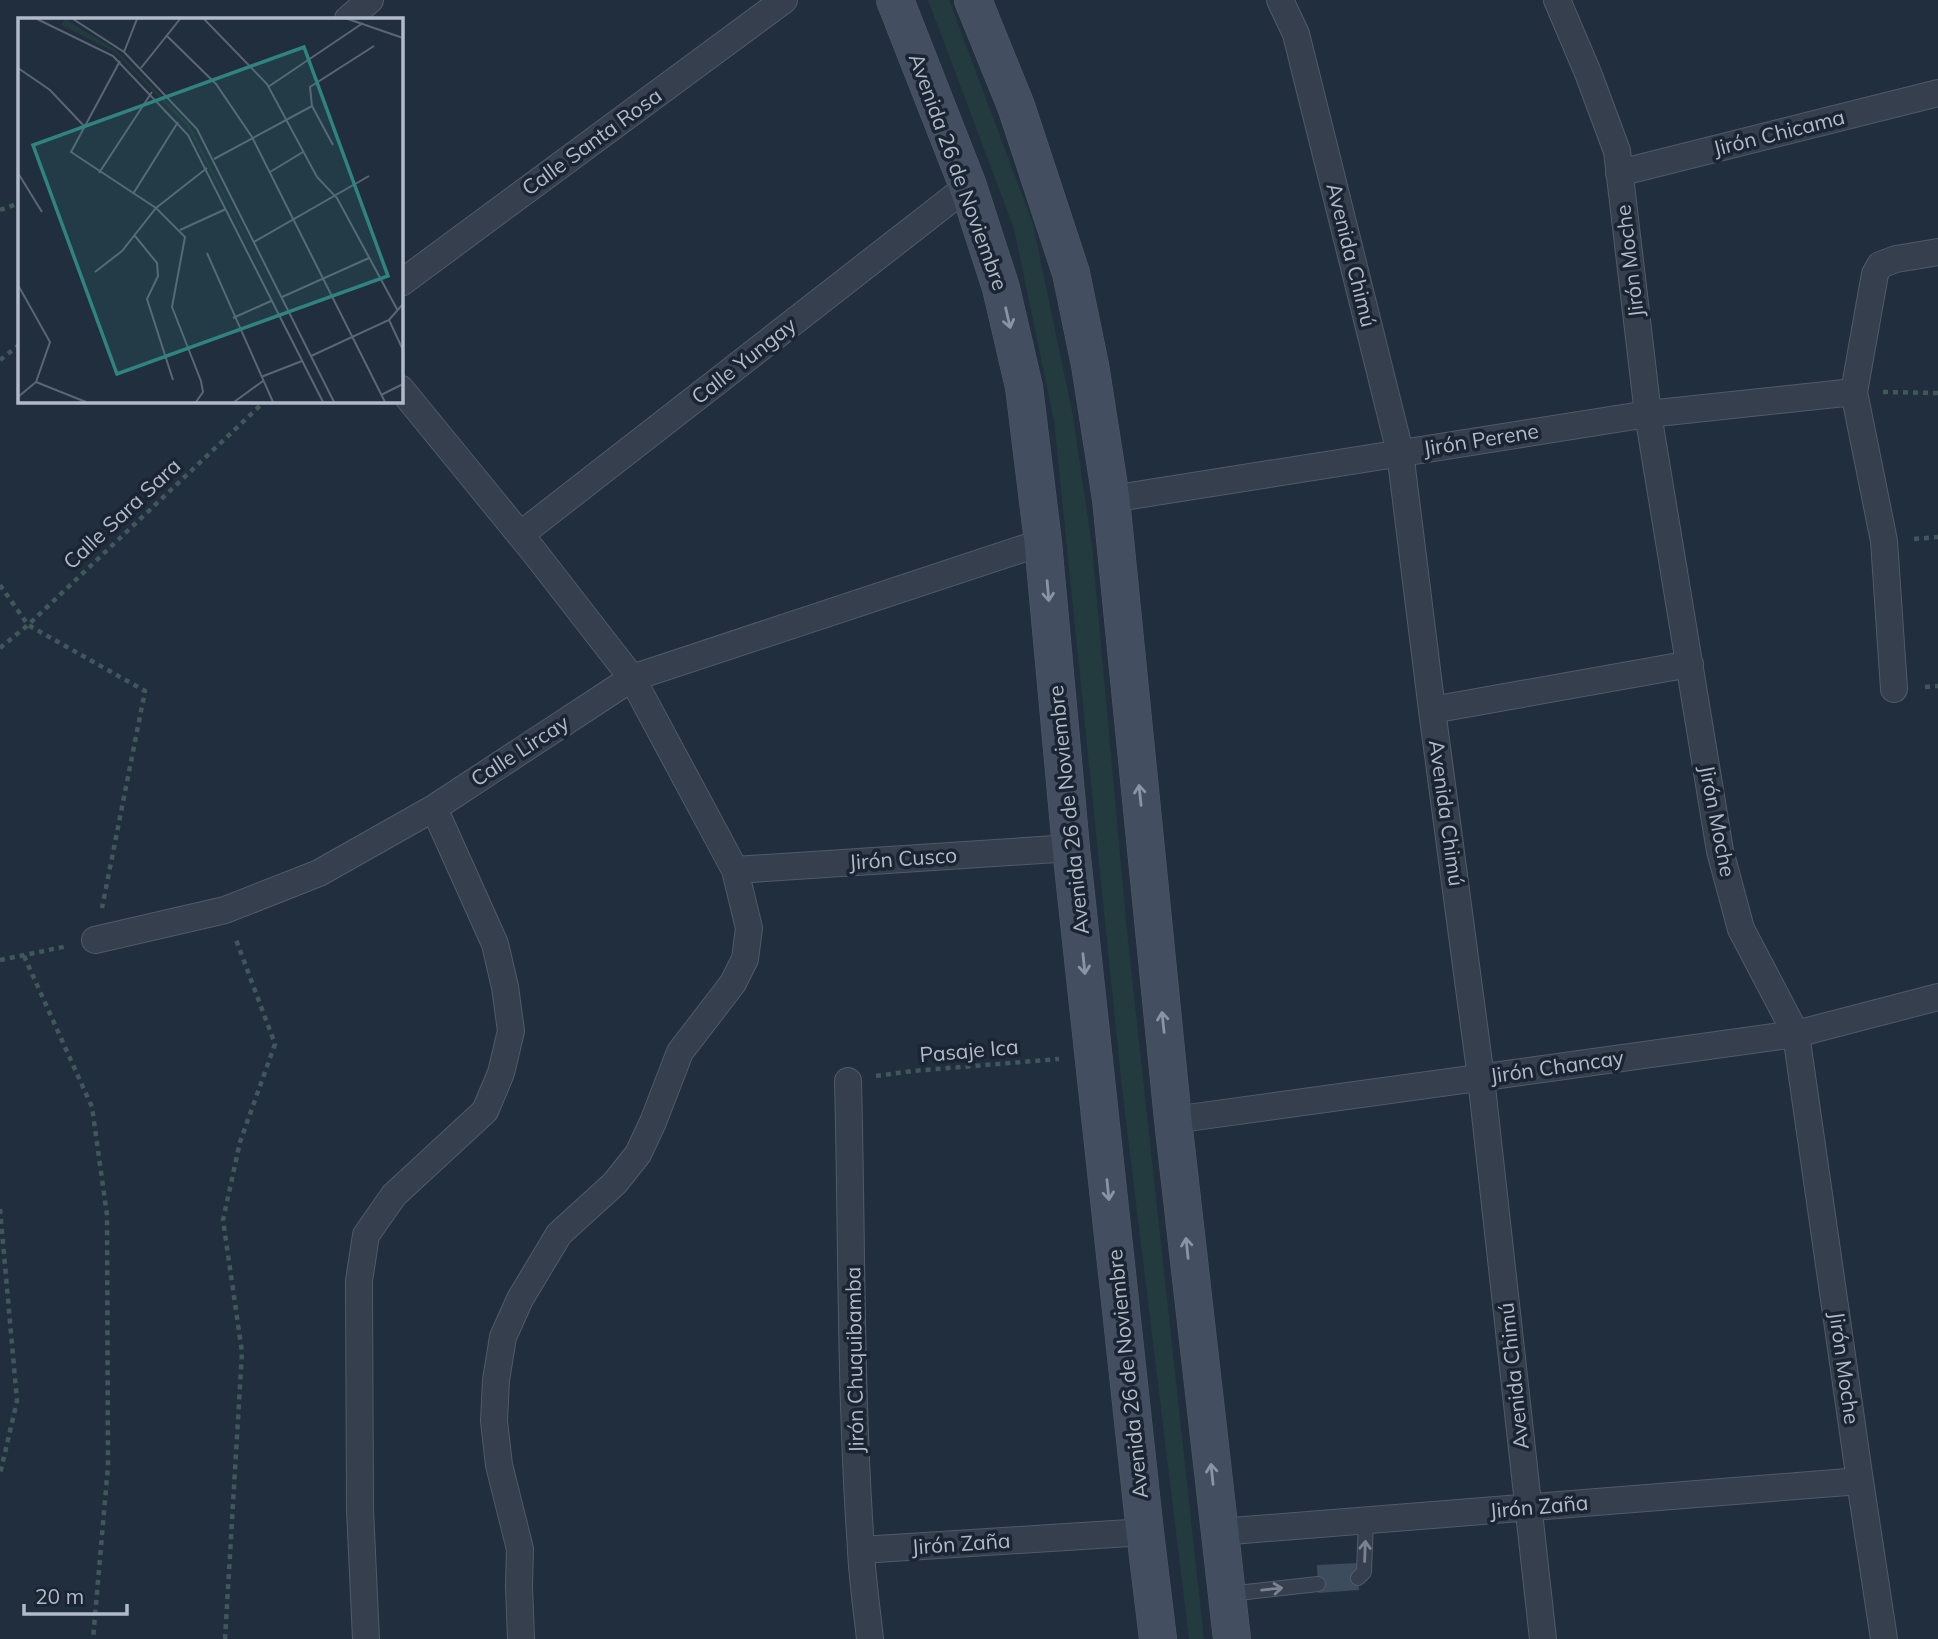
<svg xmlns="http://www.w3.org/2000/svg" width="1938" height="1639" font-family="Mulish,sans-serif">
<rect width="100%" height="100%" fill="#212e3d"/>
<path fill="#233b3e" d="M 928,0 L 949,0 L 1033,224 L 1073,416 L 1092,546 L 1127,931 L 1204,1639 L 1189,1639 L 1122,1088 L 1054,421 L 1014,229 Z"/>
<path fill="#3d4c5d" d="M 1357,1563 L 1359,1590 L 1318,1593 L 1317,1565 Z"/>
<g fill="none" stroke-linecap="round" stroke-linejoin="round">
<defs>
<path id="service" d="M 1358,1578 L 1364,1572 L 1366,1520
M 1228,1594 L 1318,1584"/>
<path id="minor" d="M 1280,0 L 1296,34 L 1400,452 L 1432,710 L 1481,1078 L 1543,1639
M 1557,0 L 1588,73 L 1617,151 L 1648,414 L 1720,851 L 1741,929 L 1796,1034 L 1860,1481 L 1884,1639
M 348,19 L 370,0
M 1619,173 L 1938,93
M 401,283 L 784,0
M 401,389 L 535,553 L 632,678 L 735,870 L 749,928 L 745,959 L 733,983 L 680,1052 L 653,1122 L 638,1154 L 615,1183 L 559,1234 L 520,1299 L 503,1337 L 496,1380 L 494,1421 L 499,1465 L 520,1549 L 519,1586 L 521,1639
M 1111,499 L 1648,414 L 1854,392
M 520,535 L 968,186
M 1894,689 L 1884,541 L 1854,392 L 1875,274 L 1880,265 L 1896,259 L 1938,252
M 1432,710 L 1690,664
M 735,870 L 1071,848
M 95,940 L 225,910 L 319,873 L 434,808 L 632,678 L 1043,542
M 848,1081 C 852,1237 850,1393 861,1549 C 862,1579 867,1609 870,1639
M 1173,1120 L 1796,1034 L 1938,997
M 1219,1532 L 1860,1481
M 861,1550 L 1145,1532
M 366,1639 L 360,1509 L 359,1281 L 366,1235 L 394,1195 L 485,1111 L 501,1073 L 511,1031 L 505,987 L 495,944 L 434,808"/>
<path id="secondary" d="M 895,0 L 968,186 L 1001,288 L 1024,387 L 1043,542 L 1071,848 L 1145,1532 L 1158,1639
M 973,0 L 1016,106 L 1071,273 L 1090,365 L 1111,499 L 1173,1120 L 1232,1639"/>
</defs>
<use href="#service" stroke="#515a68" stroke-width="16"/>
<use href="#minor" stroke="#515a68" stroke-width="28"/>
<use href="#secondary" stroke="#515a68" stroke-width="38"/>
<path stroke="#41585b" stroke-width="4.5" stroke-dasharray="5 5" stroke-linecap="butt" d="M 0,210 L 19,203
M 0,360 L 19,345
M 1883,392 L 1938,393
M 1914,539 L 1938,537
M 0,585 L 28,625 L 145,691 L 102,908
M 0,648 L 28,625 L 265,401
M 1925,687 L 1938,686
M 24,956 L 92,1107 L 107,1215 L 108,1466 L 93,1639
M 0,960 L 68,946
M 876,1076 L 912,1071 L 1059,1059
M 0,1209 L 17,1401 L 0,1474
M 225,1639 L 242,1352 L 223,1220 L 240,1142 L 275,1044 L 235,937"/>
<use href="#service" stroke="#353f4d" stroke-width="14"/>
<use href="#minor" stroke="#353f4d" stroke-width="26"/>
<use href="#secondary" stroke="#434e60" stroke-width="37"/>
</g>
<defs><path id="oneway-shaft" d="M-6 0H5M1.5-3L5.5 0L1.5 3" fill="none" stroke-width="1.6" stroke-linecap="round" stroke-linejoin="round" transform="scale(1.75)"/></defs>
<g stroke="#8a94a4">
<use href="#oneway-shaft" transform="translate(1008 318) rotate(77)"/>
<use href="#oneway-shaft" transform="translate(1048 591) rotate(85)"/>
<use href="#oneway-shaft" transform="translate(1140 795) rotate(-96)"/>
<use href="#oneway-shaft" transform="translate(1084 964) rotate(84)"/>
<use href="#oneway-shaft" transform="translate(1163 1022) rotate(-96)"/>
<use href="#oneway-shaft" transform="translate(1108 1190) rotate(84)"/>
<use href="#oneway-shaft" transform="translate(1187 1248) rotate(-96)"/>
<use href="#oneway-shaft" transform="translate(1212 1474) rotate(-96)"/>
</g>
<g stroke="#798391">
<use href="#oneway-shaft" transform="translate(1365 1551) rotate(-88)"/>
<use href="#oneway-shaft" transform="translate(1272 1589) rotate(-6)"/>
</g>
<g text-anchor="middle" stroke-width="7" stroke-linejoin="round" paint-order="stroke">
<g font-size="21" fill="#b1bac9" stroke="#1b2432">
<text transform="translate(1779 133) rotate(-14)" y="7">Jirón Chicama</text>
<text transform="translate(592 142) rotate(-36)" y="7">Calle Santa Rosa</text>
<text transform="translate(958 172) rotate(70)" y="7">Avenida 26 de Noviembre</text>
<text transform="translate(1351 255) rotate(76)" y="7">Avenida Chimú</text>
<text transform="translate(1630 261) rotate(-97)" y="7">Jirón Moche</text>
<text transform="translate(744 361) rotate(-38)" y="7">Calle Yungay</text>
<text transform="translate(1481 440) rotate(-9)" y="7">Jirón Perene</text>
<text transform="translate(122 514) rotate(-43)" y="7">Calle Sara Sara</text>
<text transform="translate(520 751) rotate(-33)" y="7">Calle Lircay</text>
<text transform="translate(1069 810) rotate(-96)" y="7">Avenida 26 de Noviembre</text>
<text transform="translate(1446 813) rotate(82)" y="7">Avenida Chimú</text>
<text transform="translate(1717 821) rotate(79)" y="7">Jirón Moche</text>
<text transform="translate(903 859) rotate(-4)" y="7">Jirón Cusco</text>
<text transform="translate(969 1051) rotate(-5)" y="7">Pasaje Ica</text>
<text transform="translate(1557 1067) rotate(-8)" y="7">Jirón Chancay</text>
<text transform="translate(855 1360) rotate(-91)" y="7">Jirón Chuquibamba</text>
<text transform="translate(1844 1368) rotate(82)" y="7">Jirón Moche</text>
<text transform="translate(1128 1374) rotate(-96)" y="7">Avenida 26 de Noviembre</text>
<text transform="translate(1514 1376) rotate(-96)" y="7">Avenida Chimú</text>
<text transform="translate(1539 1507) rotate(-5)" y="7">Jirón Zaña</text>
<text transform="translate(961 1544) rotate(-4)" y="7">Jirón Zaña</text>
</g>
</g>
<g transform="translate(18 18)">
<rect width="385" height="385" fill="#212e3d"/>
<path d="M 47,1 L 96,31 L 171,106 L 269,300 L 169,108 L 97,34 L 43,7 Z" fill="#233b3e"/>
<path fill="none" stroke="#5b6675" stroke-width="2" d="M 19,1 L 95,38 L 170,117 L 305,384M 55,1 L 106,34 L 179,111 L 316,384M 186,1 L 249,66 L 299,159 L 319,180 L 380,293M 330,1 L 385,20M 148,17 L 198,66 L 234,119 L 367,384M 106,34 L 119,1M 102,43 L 53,134 L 138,190 L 167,219 L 154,289 L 183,363 L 185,374 L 178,384M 0,50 L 32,72 L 67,109M 123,50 L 162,1M 250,69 L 345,5M 315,127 L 294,88 L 292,69 L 356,28M 196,141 L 294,88M 252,154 L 285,134M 0,155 L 24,194M 81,155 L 134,74M 115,176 L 160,104M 162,212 L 208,191M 117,218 L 139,245 L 140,258 L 129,281 L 155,362M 236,224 L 351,158M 189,235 L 255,384M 77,254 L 104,233 L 138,190 L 189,150M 0,267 L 32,324 L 18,364 L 0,379M 264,279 L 351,240M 215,300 L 253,283M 371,302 L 385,332M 293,338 L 371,302 L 385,286M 243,359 L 284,343M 18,364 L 68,384M 363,377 L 385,366M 216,384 L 245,363"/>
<path fill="#2f8480" fill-opacity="0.15" stroke="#2f8480" stroke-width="3.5" d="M 286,29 L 370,258 L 99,356 L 15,127 Z"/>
<rect width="385" height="385" fill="none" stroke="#b1bac9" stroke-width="3.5"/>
</g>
<path d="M24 1604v10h103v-10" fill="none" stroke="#b1bac9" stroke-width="3.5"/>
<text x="35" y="1604" font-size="21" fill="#b1bac9" stroke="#1b2432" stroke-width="5" paint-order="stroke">20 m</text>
</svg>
